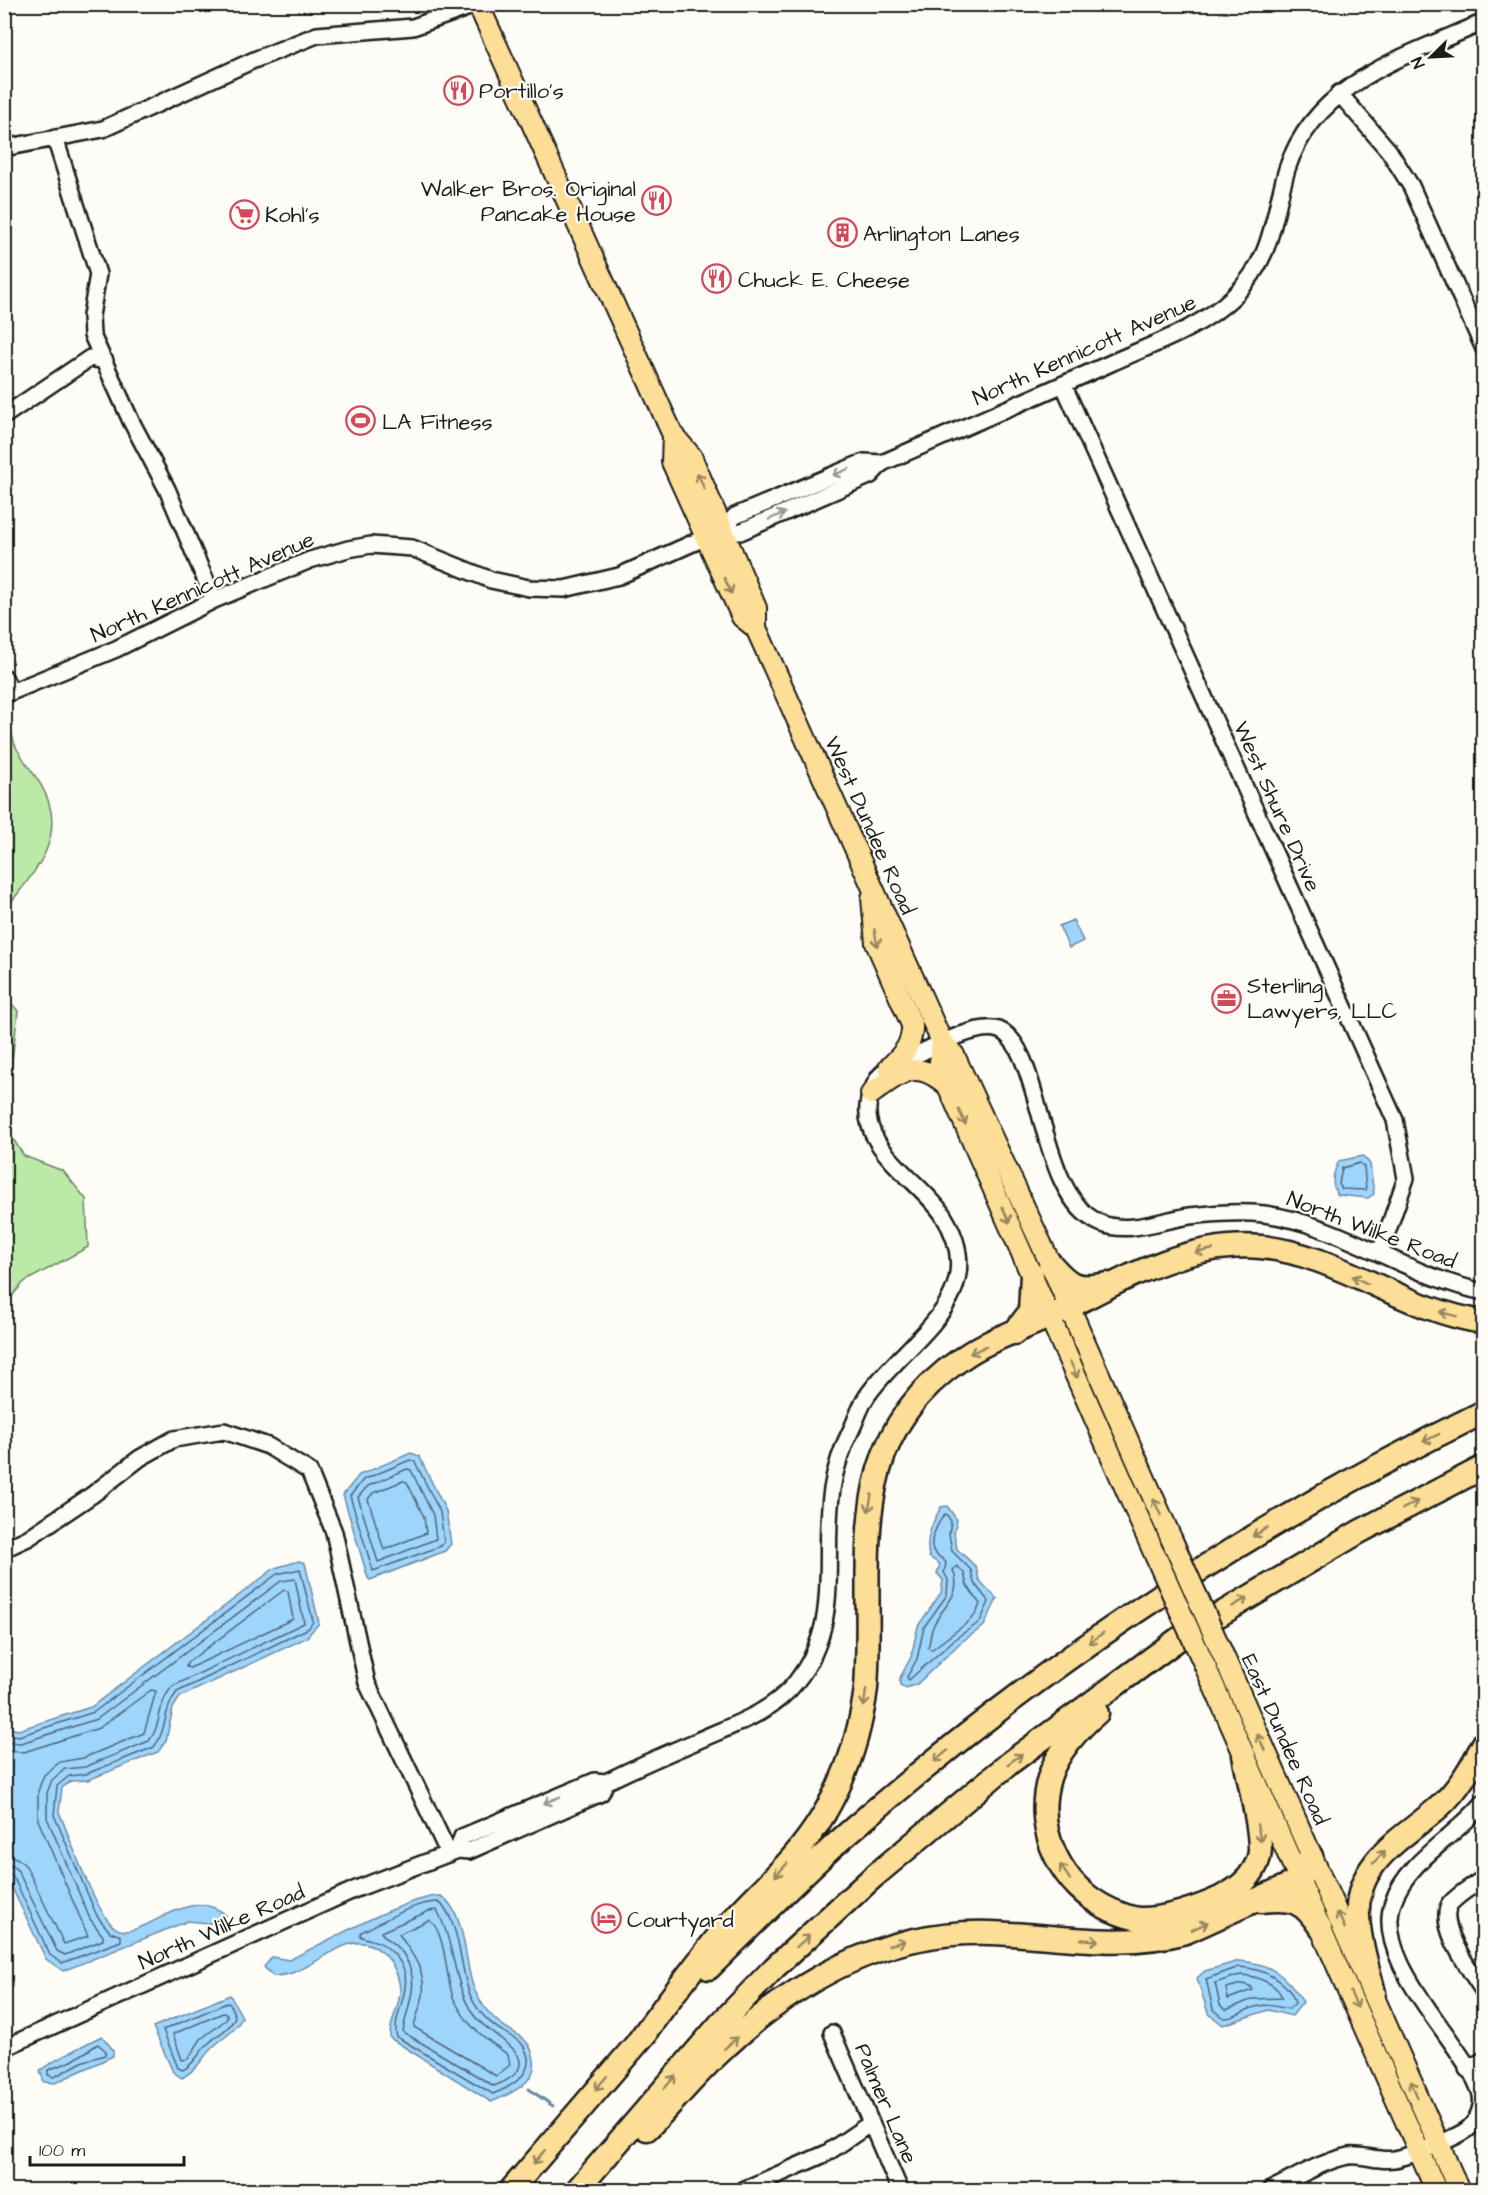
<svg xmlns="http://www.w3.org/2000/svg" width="1488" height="2195" font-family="'Architects Daughter',sans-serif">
<rect width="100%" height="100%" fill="#fdfcf7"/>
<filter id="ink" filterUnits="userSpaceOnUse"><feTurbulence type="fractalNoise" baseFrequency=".0167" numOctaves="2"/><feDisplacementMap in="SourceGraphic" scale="12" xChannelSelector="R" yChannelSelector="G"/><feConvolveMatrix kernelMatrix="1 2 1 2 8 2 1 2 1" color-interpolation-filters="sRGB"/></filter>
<g filter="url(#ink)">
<path fill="#bae9a8" stroke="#6b8262" stroke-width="1.5" d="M 4,712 C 11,723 11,735 16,747 C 26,766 43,782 49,803 C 62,847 29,878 5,910 Z
M 5,996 L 18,1011 L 5,1120 Z
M 4,1125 L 24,1156 L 63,1171 L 86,1199 L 88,1247 L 24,1282 L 5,1304 Z"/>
<path fill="#9ed5fd" stroke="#6a8ba3" stroke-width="1.5" d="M 1073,920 L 1083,941 L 1069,948 L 1059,926 Z
M 1363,1156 L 1370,1164 L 1374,1194 L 1368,1198 L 1338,1195 C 1330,1183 1333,1173 1339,1161 Z
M 411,1453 L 419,1456 L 446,1511 L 451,1544 L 445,1551 L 370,1580 L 368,1578 L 343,1495 L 359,1475 Z
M 947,1506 L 957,1520 L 954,1533 L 957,1549 L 976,1567 L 979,1580 L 997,1599 L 984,1626 L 960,1643 L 917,1684 L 906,1688 L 900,1685 L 900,1678 L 911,1657 L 918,1626 L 941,1593 L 943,1580 L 937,1573 L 940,1564 L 929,1557 C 925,1537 932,1524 941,1507 Z
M 299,1561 L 305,1563 L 319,1623 L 306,1638 L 180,1697 L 173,1708 L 166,1741 L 158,1752 L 88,1780 L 71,1781 L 62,1788 L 59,1812 C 71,1840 93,1906 112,1925 C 136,1951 184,1880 226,1915 L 218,1924 L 188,1921 L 63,1971 L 46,1959 L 5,1873 L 5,1727 L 18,1730 L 91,1707 L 275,1568 Z
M 441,1896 C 467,1912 464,1965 474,1989 C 479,2000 486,2011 495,2019 C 511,2035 530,2033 534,2060 C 538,2083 508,2095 491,2102 L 390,2038 C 389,2021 401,2005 400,1989 C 398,1962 374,1933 344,1946 C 320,1956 301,1976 273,1976 L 264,1967 L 272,1957 L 289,1960 C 322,1944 409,1895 441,1896 Z
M 1239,1961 C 1272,1963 1286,1976 1303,2002 L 1292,2016 L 1268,2010 L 1223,2025 L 1208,2013 L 1197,1978 L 1205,1971 Z
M 230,1995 L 242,2017 C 236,2032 223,2037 212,2048 C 199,2061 200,2067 182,2078 L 173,2072 L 153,2027 Z
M 102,2036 L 113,2050 L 113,2056 L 55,2083 L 44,2082 L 40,2071 C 43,2066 93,2040 102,2036 Z"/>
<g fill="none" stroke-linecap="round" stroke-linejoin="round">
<path stroke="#506676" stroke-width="1.5" d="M 1360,1163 L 1364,1167 L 1366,1190 L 1342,1189 L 1339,1184 L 1342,1168 Z
M 410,1460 L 415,1462 L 440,1512 L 444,1542 L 441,1546 L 373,1571 L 350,1496 L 363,1480 Z
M 407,1469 L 411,1470 L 433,1515 L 436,1539 L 378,1562 L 358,1497 L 368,1486 Z
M 403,1481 L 407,1482 L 424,1517 L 426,1533 L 384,1550 L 368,1499 L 373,1493 Z
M 946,1514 L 951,1521 L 949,1534 L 952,1551 L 971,1570 L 974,1583 L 989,1602 L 980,1622 L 956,1638 L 909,1680 L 907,1677 L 917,1659 L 924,1627 L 947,1595 L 948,1580 L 944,1572 L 946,1563 C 943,1558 937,1556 934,1552 C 927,1542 939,1520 946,1514 Z
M 957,1566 L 964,1573 L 967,1585 L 980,1604 L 976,1614 L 967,1623 L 931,1650 L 928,1647 C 931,1640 930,1633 933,1627 C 941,1606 964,1596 953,1570 Z
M 284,1590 L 288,1591 L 293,1619 L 190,1668 L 186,1667 L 187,1663 Z
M 4,1734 L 19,1736 L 94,1712 L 277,1574 L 300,1569 L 313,1621 L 309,1628 L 177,1692 C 163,1709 167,1731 154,1747 L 86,1774 L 69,1776 L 57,1786 L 54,1815 L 97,1916 L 110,1932 L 121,1936 L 121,1941 L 62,1963 L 50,1955 L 13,1876 L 4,1872
M 4,1742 L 21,1743 L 97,1719 L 281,1581 L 295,1579 L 304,1623 L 173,1686 C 157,1702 162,1725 149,1741 L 85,1767 L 65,1769 L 52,1780 L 47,1793 L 47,1818 L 90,1919 L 103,1936 L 103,1940 L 65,1955 L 57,1951 L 18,1871 L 13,1866 L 4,1865
M 4,1751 L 24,1752 L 99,1728 L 151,1690 L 156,1691 L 144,1733 L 83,1758 L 60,1762 L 44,1775 L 38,1791 L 38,1820 L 88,1936 L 64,1944 L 26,1866 L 17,1858 L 4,1856
M 438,1902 C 458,1913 461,1969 468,1989 C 473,2006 487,2022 502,2031 C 508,2035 518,2039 522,2044 C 540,2070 514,2086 493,2094 L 397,2037 C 389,2010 428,1979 385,1946 C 378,1940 367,1940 360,1936 L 361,1932 C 383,1922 413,1902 438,1902 Z
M 429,1911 L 437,1910 C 455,1944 453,1984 473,2014 C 485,2032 519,2045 520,2062 C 521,2075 504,2082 494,2086 L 403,2032 C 407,2002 422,1986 404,1955 C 398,1945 386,1940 381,1932 Z
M 429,1920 C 447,1932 445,1980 454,1999 C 471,2032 481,2034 508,2055 L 510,2065 L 496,2076 L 414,2027 C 416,2016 421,2006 423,1995 C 426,1969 411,1953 399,1934 Z
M 1239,1967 C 1261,1968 1290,1981 1295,2003 L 1289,2009 C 1277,2007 1267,2003 1255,2007 C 1244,2010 1236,2018 1224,2018 L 1213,2009 L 1206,1979 Z
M 1240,1975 C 1254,1975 1279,1984 1282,1998 L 1253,1999 L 1226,2010 L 1220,2005 L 1215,1983 Z
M 1242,1984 L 1250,1986 L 1252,1990 L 1228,1999 L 1226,1988 Z
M 227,2003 L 230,2004 L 235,2016 C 232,2028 218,2034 209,2043 C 198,2052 196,2063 183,2070 L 178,2068 L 163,2030 Z
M 223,2013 L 227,2014 L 227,2019 L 201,2039 L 188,2059 L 182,2060 L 173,2034 Z
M 98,2044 L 106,2051 L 105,2055 L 84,2061 L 54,2077 L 48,2075 L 48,2070 L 72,2061 Z"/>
<path stroke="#6a8ba3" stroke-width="3" d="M 529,2089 L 553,2106"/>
<defs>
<path id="minor" d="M 1339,93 L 1389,151 L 1411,186 L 1484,349
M 55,138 L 98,274 L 91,316 L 92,335 L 131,421 L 167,489 L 214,600
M 4,148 L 103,129 L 254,60 L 317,35 L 413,27 L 478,4
M 1063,384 L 1395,1120 L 1406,1178 L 1380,1253
M 4,416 L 90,358 L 105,361
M 722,530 L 740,532 L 871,475 L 882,463
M 4,677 L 11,692 L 116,649 L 214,600 L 310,560 L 348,549 L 371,545 L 412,548 L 491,580 L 529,588 L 564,589 L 619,576 L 722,530 L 735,516 L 864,462 L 882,463 C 958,430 1035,397 1111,363 C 1153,344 1200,329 1234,296 C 1274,257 1272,219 1287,169 C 1315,82 1409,55 1484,22
M 4,1549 L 28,1538 L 92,1495 L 140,1458 L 174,1439 L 224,1431 L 268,1446 L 309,1471 L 334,1532 L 367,1683 L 449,1854
M 458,1850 L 462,1837 L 595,1781 L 606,1782 C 636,1767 666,1754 697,1741 C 732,1725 772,1713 796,1682 C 844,1622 821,1558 832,1489 C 835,1468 843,1446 853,1426 C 857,1417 861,1405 867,1396 C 906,1339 995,1298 943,1215 C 920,1179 852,1145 871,1093 C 874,1086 877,1077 884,1072 C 894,1063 909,1058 920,1053 C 938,1044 980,1023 999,1030 C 1043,1047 1037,1197 1100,1223 C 1128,1235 1161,1220 1190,1216 C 1215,1213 1239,1211 1264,1214 C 1342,1224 1408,1277 1484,1292
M 1484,1878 C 1473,1886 1458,1894 1450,1904 C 1436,1925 1472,1973 1484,1992
M 832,2033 L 900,2190
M 4,2048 L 356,1889 L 458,1850 L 469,1851 L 601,1793 L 606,1782
M 1467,2069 L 1484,2060
M 743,2190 L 827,2153 L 871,2123
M 1270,2190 C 1294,2179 1322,2161 1349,2156 C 1363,2154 1379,2162 1394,2159 C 1408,2157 1459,2137 1469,2128 C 1479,2119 1484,2104 1480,2091 C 1461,2039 1372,1962 1393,1902 C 1407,1860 1457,1836 1484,1802"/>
<path id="major" d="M 478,4 L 673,435 L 691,456 L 756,608 L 756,628 L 942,1042 L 954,1055 L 1050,1263 L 1171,1538
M 673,435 L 672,462 L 742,617 L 756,628
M 872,898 L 876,943 L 912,1025 C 913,1045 902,1055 889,1068
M 942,1042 L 940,1062 L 948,1086 L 1155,1555
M 871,1094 C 902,1072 915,1057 948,1086
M 1224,1657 L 1459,2190
M 1205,1666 L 1436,2190"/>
<path id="highway" d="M 1050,1263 C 1070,1286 1076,1290 1107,1284
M 1014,1333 L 1030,1312 L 1032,1274
M 1097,1713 C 1078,1729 1056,1754 1049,1778 C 1033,1831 1062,1888 1111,1910 C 1120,1914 1131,1919 1141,1919 C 1165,1919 1189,1911 1211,1902 C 1231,1894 1253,1880 1259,1857 C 1264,1838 1248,1779 1244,1755
M 1261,1901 C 1293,1898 1302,1900 1320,1927
M 709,1968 C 755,1923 799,1876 847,1834 C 1040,1665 1252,1524 1484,1412
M 1374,1993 C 1368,1968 1359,1941 1358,1916 C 1355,1861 1404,1838 1439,1807 C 1459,1789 1472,1766 1484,1743
M 637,2043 C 664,2007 691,1970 720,1934 C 743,1907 769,1884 792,1858 C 834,1810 858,1751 866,1688 C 875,1563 839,1443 961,1359 C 993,1336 1035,1326 1069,1307 C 1128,1276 1192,1241 1261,1247 C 1338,1254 1404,1311 1484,1322
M 647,2129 C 671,2105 692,2079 716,2056 C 791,1983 884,1929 991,1933 C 1056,1935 1122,1950 1186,1932 L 1300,1880 L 1311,1856
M 511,2190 L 646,2033
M 577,2190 L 720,2024 L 774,1968 L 873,1877 L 1011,1762 L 1177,1640 L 1359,1532 L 1484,1467"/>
</defs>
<use href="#minor" stroke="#1c1c1c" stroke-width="20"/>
<use href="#major" stroke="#1c1c1c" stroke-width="24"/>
<use href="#highway" stroke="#1c1c1c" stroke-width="27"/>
<use href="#minor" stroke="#fdfcf7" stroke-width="15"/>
<use href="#major" stroke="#fcde96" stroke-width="20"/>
<use href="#highway" stroke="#fcde96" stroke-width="22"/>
<defs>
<path id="major-bridge" d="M 1171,1538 L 1224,1657
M 1155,1555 L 1205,1666"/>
</defs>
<use href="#major-bridge" stroke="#1c1c1c" stroke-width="24" stroke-linecap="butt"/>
<use href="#major-bridge" stroke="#fcde96" stroke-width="20"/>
</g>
<defs><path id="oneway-shaft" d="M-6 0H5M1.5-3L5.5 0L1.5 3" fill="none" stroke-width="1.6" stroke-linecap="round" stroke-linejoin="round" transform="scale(1.5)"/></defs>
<g stroke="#989794">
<use href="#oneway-shaft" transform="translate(841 472) rotate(157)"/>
<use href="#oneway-shaft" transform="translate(777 516) rotate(-23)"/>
<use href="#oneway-shaft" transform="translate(552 1800) rotate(157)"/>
</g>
<g stroke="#97875f">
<use href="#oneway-shaft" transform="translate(701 481) rotate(-113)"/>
<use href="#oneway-shaft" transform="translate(728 586) rotate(66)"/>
<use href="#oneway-shaft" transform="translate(876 938) rotate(80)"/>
<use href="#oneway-shaft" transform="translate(962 1117) rotate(66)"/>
<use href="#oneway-shaft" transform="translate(1006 1215) rotate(66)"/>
<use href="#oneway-shaft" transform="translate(1204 1251) rotate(169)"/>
<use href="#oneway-shaft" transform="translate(1360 1280) rotate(-155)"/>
<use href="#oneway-shaft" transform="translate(1448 1314) rotate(-165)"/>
<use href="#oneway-shaft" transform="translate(978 1350) rotate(154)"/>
<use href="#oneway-shaft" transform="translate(1074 1370) rotate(66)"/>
<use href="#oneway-shaft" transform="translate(1431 1438) rotate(154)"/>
<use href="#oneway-shaft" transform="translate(870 1503) rotate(100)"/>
<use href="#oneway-shaft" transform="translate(1410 1505) rotate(-28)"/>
<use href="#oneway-shaft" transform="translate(1157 1507) rotate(-114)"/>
<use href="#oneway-shaft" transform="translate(1260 1532) rotate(149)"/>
<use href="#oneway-shaft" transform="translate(1240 1602) rotate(-31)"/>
<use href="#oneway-shaft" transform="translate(1096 1638) rotate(145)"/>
<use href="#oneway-shaft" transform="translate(865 1698) rotate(97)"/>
<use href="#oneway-shaft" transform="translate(1261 1742) rotate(-114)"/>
<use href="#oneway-shaft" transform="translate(941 1756) rotate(141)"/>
<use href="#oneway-shaft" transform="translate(1015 1759) rotate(-36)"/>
<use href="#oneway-shaft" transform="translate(1259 1833) rotate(77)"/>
<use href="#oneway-shaft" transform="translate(1379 1857) rotate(-47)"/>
<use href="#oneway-shaft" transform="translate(781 1870) rotate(133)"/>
<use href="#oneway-shaft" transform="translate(1065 1872) rotate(-124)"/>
<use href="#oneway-shaft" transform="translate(1341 1920) rotate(-115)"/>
<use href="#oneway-shaft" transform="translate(1200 1926) rotate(-25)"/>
<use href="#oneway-shaft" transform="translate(1090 1940) rotate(4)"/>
<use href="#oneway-shaft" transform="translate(803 1941) rotate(-43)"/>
<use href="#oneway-shaft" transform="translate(897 1943) rotate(-16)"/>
<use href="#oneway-shaft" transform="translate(1354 2000) rotate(65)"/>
<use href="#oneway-shaft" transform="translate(731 2043) rotate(-41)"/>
<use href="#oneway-shaft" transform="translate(670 2082) rotate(-49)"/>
<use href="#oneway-shaft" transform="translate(601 2083) rotate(131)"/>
<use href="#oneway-shaft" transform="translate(1414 2089) rotate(-113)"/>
<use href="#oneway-shaft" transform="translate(539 2157) rotate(130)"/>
</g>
</g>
<defs>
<symbol id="restaurant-ring" viewBox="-11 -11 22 22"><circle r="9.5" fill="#fdfcf7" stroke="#d1495b" stroke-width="1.5"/><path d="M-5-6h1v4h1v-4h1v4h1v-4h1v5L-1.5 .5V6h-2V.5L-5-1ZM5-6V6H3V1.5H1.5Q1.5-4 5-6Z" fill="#d1495b"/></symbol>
<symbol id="supermarket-ring" viewBox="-11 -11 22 22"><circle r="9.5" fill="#fdfcf7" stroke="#d1495b" stroke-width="1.5"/><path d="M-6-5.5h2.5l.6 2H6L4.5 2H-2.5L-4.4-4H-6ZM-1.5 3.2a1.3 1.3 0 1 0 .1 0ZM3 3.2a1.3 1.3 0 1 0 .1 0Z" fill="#d1495b"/></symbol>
<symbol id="building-ring" viewBox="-11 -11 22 22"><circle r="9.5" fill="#fdfcf7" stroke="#d1495b" stroke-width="1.5"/><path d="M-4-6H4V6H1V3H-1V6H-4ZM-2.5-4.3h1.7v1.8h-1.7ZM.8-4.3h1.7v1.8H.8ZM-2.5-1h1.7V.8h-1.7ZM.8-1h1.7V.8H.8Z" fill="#d1495b"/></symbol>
<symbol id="stadium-ring" viewBox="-11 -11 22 22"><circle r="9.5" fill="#fdfcf7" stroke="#d1495b" stroke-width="1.5"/><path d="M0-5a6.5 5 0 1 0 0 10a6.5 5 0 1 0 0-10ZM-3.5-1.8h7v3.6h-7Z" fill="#d1495b"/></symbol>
<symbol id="office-ring" viewBox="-11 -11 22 22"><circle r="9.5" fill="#fdfcf7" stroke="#d1495b" stroke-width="1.5"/><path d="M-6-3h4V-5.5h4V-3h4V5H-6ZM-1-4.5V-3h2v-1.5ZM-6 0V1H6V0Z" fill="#d1495b"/></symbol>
<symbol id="hotel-ring" viewBox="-11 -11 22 22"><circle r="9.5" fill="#fdfcf7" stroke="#d1495b" stroke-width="1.5"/><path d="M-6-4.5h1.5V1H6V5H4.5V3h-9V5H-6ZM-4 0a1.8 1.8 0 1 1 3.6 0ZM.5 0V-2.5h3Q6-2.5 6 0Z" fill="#d1495b"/></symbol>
</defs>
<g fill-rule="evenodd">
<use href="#restaurant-ring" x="442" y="74" width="33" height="33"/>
<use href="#restaurant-ring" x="640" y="184" width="33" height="33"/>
<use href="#supermarket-ring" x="228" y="198" width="33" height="33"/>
<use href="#building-ring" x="826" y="216" width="33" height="33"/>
<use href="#restaurant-ring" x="700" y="262" width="33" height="33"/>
<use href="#stadium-ring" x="344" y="404" width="33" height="33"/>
<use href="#office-ring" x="1210" y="982" width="33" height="33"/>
<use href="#hotel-ring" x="590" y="1902" width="33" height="33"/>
</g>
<g text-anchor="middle" stroke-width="4.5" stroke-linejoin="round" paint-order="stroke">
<g font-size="22" fill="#1c1c1c" stroke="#fdfcf7" text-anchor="start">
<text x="479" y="98">Portillo's</text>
<text x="636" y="196" text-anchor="end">Walker Bros. Original<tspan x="636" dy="25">Pancake House</tspan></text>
<text x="265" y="222">Kohl's</text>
<text x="863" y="241">Arlington Lanes</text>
<text x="738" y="287">Chuck E. Cheese</text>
<text x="382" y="429">LA Fitness</text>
<text x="1247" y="993">Sterling<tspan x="1247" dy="25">Lawyers, LLC</tspan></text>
<text x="627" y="1927">Courtyard</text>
</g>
<g font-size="22" fill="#1c1c1c" stroke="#fdfcf7">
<text transform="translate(1084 349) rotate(-24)" y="8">North Kennicott Avenue</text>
<text transform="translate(202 586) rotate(-24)" y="8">North Kennicott Avenue</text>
<text transform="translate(1278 806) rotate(66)" y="8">West Shure Drive</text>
<text transform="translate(871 825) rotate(66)" y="8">West Dundee Road</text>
<text transform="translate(1372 1229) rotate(21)" y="8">North Wilke Road</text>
<text transform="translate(1286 1739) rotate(66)" y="8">East Dundee Road</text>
<text transform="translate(221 1926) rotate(-24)" y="8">North Wilke Road</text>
<text transform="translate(887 2103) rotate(67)" y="8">Palmer Lane</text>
</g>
</g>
<rect width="1488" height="2195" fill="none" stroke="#fdfcf7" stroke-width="24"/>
<rect x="12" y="12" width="1464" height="2171" fill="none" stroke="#1c1c1c" stroke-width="2" filter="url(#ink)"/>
<g transform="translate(1431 57) rotate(246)" stroke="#fdfcf7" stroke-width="4.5" paint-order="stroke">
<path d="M0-4.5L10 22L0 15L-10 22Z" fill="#1c1c1c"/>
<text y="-9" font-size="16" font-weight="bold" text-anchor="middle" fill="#1c1c1c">N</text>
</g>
<path d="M30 2156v9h154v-9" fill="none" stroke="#1c1c1c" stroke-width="3"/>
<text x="39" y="2156" font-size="18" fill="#1c1c1c" stroke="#fdfcf7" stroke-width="4.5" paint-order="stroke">100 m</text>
</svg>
